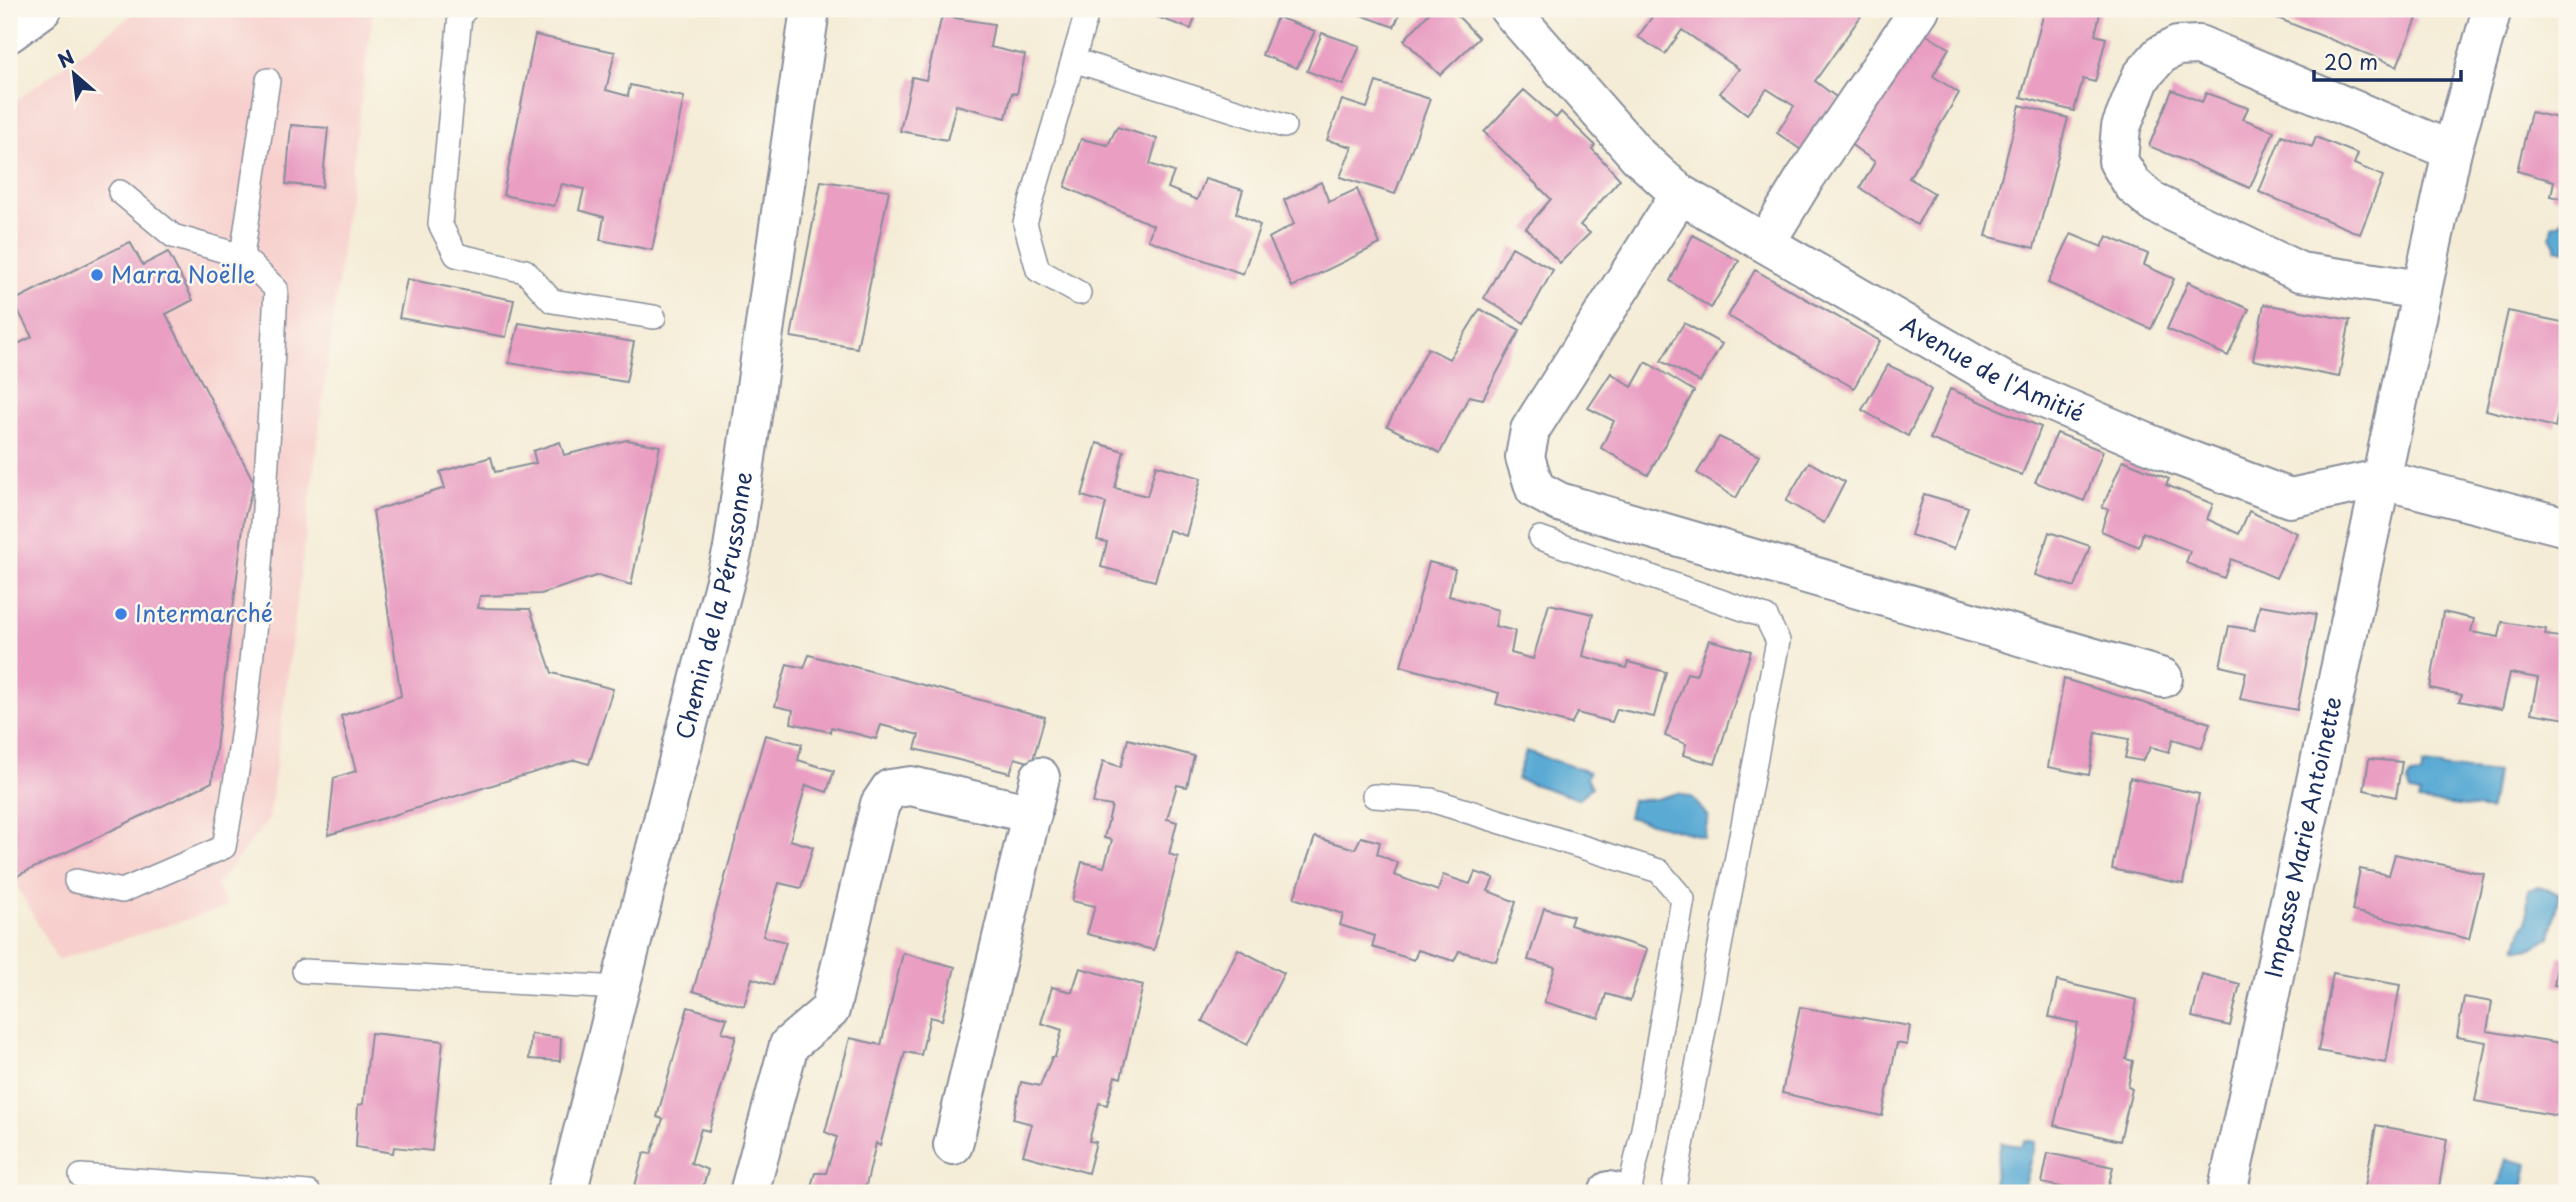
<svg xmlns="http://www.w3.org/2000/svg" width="2576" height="1202" font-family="'Playpen Sans',sans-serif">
<rect width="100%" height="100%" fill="#fbf7ec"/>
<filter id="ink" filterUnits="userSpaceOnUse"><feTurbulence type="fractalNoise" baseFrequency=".0143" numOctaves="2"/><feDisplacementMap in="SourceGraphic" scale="14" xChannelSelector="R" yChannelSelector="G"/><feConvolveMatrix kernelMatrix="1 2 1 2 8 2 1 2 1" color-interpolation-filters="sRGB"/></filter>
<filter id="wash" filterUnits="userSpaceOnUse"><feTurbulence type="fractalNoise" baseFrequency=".00686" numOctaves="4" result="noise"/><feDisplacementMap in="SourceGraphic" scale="28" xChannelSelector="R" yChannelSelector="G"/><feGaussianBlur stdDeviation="1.57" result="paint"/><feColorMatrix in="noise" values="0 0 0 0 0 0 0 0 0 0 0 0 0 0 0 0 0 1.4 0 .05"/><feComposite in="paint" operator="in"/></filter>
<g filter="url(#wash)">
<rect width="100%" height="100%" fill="#f4ecd6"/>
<path fill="#f7d0cd" d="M 140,9 L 373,9 L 269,819 L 216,885 L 227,907 L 57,960 L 9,871 L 9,106 Z"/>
<path fill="#5aaad4" stroke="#3a6c99" stroke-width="2" d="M 2562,219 L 2567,221 L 2567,251 L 2555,249 L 2556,244 L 2550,237 L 2552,226 L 2561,223 Z
M 1526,751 L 1589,772 L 1587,777 L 1592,787 L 1579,799 L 1517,779 Z
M 2423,765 L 2496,773 L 2490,810 L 2418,801 L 2420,794 L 2410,792 L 2407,782 L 2411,776 L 2421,775 Z
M 1678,793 L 1693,798 L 1708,817 L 1704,837 L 1628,817 L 1632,800 L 1656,799 Z
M 2538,887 L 2559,893 L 2550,938 L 2529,949 L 2516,948 L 2523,926 L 2527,922 L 2528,890 Z
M 2025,1140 L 2035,1142 L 2022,1193 L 1991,1193 L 2001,1143 L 2021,1146 Z
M 2506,1159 L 2528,1164 L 2522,1193 L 2496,1193 Z"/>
<g id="blocks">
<path fill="#e99ec2" d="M 1153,9 L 1198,9 L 1191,29 L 1151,15 Z
M 1345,9 L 1402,9 L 1394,27 Z
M 1433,9 L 1451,9 L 1479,38 L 1440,75 L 1404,40 Z
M 1653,9 L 1866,9 L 1815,81 L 1840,100 L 1804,152 L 1777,133 L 1794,106 L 1767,89 L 1747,114 L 1720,93 L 1739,69 L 1682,30 L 1665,54 L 1638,37 L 1656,11 Z
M 2045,9 L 2101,9 L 2095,35 L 2106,38 L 2095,82 L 2083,79 L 2074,111 L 2021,97 Z
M 2275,9 L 2393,9 L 2417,19 L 2397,66 L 2272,16 Z
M 942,16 L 994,24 L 990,47 L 1025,55 L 1017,94 L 1012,93 L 1006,118 L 956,105 L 947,140 L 900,131 L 912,77 L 926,80 Z
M 1277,17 L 1315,31 L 1297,68 L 1262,55 Z
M 1920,31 L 1949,48 L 1933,76 L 1959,93 L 1909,178 L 1934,193 L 1917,225 L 1860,188 L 1875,162 L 1849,143 Z
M 1322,33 L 1360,46 L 1343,85 L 1307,71 Z
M 535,35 L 615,52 L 606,90 L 628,96 L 630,85 L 684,97 L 652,250 L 600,240 L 604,217 L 579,210 L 584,189 L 562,184 L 554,206 L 503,195 Z
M 1376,82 L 1430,99 L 1395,194 L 1340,177 L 1352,147 L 1327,140 L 1342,100 L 1367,108 Z
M 1524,90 L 1556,118 L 1561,112 L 1595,145 L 1592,149 L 1620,179 L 1580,225 L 1590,233 L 1560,263 L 1526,228 L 1551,199 L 1484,132 Z
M 2172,90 L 2202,102 L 2206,93 L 2248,108 L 2243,119 L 2274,131 L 2250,188 L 2149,146 Z
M 2020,105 L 2068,118 L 2034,248 L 1986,236 Z
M 2531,112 L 2567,120 L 2567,200 L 2551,196 L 2554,181 L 2517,171 Z
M 291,125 L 328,128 L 322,187 L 286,184 Z
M 1117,127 L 1157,139 L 1150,164 L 1174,172 L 1168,188 L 1197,200 L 1205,179 L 1243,190 L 1236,213 L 1260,225 L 1243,274 L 1148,240 L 1153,225 L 1065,187 L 1081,139 L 1108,145 Z
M 2282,135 L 2312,147 L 2316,137 L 2358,154 L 2354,164 L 2383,176 L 2360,234 L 2259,192 Z
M 821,181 L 889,190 L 857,348 L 791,337 Z
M 1321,182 L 1329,202 L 1357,189 L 1380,244 L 1292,287 L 1269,238 L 1294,224 L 1284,200 Z
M 2071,234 L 2102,247 L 2107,236 L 2148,254 L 2144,265 L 2174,279 L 2151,329 L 2048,283 Z
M 1693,235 L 1739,261 L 1711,308 L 1670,281 Z
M 130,242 L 143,265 L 168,252 L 193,300 L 166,314 L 254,482 L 244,519 L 212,782 L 11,879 L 9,348 L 32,337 L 13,301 Z
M 1512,247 L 1553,270 L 1524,323 L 1484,298 Z
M 1755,270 L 1880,341 L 1854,388 L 1728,316 Z
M 407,279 L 514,300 L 506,337 L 399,318 Z
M 2188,282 L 2249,309 L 2228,356 L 2167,329 Z
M 2264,304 L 2350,320 L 2339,377 L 2253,360 Z
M 1480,309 L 1520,330 L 1483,399 L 1469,396 L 1440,453 L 1387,426 L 1428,348 L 1449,359 Z
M 2508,311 L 2567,323 L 2567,371 L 2555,427 L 2486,410 Z
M 519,323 L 634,342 L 626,382 L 509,363 Z
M 1684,323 L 1722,344 L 1700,382 L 1661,361 Z
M 1646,362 L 1694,391 L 1648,475 L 1601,448 L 1614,421 L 1588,408 L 1611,373 L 1632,387 Z
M 1888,365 L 1916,378 L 1931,390 L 1908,436 L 1862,410 Z
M 1950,389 L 2041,427 L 2022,475 L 1930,439 Z
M 2057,433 L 2103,451 L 2084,501 L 2035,482 Z
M 1719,437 L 1759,456 L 1736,498 L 1697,473 Z
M 627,440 L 660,446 L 631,585 L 599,575 L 541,594 L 480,596 L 478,608 L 530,609 L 552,673 L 613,689 L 589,764 L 575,760 L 328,835 L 334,778 L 356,771 L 341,716 L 401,696 L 373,511 L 445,488 L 440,472 L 491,457 L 495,472 L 536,463 L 533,451 L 560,442 L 564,455 Z
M 1097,443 L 1124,451 L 1115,488 L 1147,496 L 1156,465 L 1201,478 L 1186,536 L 1169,530 L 1155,581 L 1101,567 L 1107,542 L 1097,540 L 1106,503 L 1082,496 Z
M 2123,460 L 2169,479 L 2166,485 L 2213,504 L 2207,519 L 2239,534 L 2249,511 L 2297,533 L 2276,578 L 2231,559 L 2224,578 L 2186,563 L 2190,551 L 2143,532 L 2139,547 L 2101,531 L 2108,509 L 2102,508 Z
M 1809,462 L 1845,482 L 1824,523 L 1786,501 Z
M 1924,494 L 1968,507 L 1954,549 L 1911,535 Z
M 2049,532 L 2090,546 L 2075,587 L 2035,575 Z
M 1429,562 L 1455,569 L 1449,596 L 1498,610 L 1495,626 L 1515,631 L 1511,653 L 1533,659 L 1549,604 L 1593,614 L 1583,656 L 1626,668 L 1628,662 L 1666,672 L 1654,717 L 1617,709 L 1612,722 L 1577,713 L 1571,724 L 1496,704 L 1499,693 L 1401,666 Z
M 2260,605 L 2316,614 L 2297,710 L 2240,699 L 2246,672 L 2220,666 L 2229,626 L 2254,630 Z
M 2443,612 L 2474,619 L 2471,632 L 2499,637 L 2502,622 L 2546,629 L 2545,635 L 2567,638 L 2567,719 L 2531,713 L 2538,678 L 2510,673 L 2502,709 L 2459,701 L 2462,695 L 2430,688 Z
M 1709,640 L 1751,651 L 1715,764 L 1683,755 L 1686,744 L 1665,736 L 1687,673 L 1696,675 Z
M 809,655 L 1045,717 L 1032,763 L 1015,758 L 1010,773 L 915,749 L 919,735 L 881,725 L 876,739 L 831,727 L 830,732 L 791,723 L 793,710 L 775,706 L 787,664 L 804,668 Z
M 2064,679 L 2210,723 L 2202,748 L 2173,739 L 2169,752 L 2151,747 L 2142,761 L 2125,758 L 2129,739 L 2096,733 L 2089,775 L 2048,767 Z
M 765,735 L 802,744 L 798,760 L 834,771 L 827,792 L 806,785 L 790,840 L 813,847 L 801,888 L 779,883 L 763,936 L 786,942 L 773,985 L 752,978 L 744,1006 L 693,991 Z
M 1128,739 L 1194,756 L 1187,787 L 1177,785 L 1167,819 L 1177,822 L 1169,854 L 1178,857 L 1154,950 L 1087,934 L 1095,906 L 1072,901 L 1082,862 L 1104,867 L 1112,840 L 1104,838 L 1112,806 L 1093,803 L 1103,761 L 1121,767 Z
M 2369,759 L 2402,762 L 2396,797 L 2364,790 Z
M 2130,778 L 2199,794 L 2183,884 L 2112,869 Z
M 1315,837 L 1355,849 L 1361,837 L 1380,842 L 1377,854 L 1398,863 L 1394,875 L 1438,891 L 1443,875 L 1470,884 L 1475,872 L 1494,878 L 1488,891 L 1516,902 L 1496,961 L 1459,951 L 1454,961 L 1418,950 L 1414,960 L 1372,947 L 1375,936 L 1340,925 L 1343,914 L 1294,898 Z
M 2395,854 L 2484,874 L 2469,939 L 2352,911 L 2360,869 L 2389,875 Z
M 1544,908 L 1573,916 L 1570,925 L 1647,949 L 1630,1001 L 1606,994 L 1599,1018 L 1544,1002 L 1555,967 L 1528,960 Z
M 1238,949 L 1284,973 L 1247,1045 L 1202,1021 Z
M 903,953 L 955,967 L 942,1020 L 930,1017 L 921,1055 L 905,1052 L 880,1146 L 876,1143 L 865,1190 L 869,1193 L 809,1193 L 815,1173 L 826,1173 L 837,1137 L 825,1132 L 850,1038 L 881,1045 Z
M 2559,956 L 2567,957 L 2567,987 L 2554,985 Z
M 1080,968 L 1143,985 L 1121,1078 L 1115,1076 L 1107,1105 L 1099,1103 L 1089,1141 L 1096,1142 L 1088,1173 L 1023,1155 L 1032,1124 L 1013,1119 L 1021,1082 L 1040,1086 L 1052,1057 L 1055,1057 L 1062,1030 L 1041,1023 L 1052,987 L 1072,992 Z
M 2333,973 L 2400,985 L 2386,1063 L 2318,1051 Z
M 2202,974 L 2240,984 L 2230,1026 L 2192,1017 Z
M 2057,981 L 2137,1000 L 2126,1059 L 2133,1061 L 2128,1087 L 2132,1089 L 2120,1141 L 2054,1125 L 2078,1023 L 2049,1017 Z
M 2464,997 L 2492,1002 L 2487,1031 L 2567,1044 L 2559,1116 L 2475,1101 L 2486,1042 L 2457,1037 Z
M 688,1007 L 727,1018 L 722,1032 L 736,1036 L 709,1131 L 701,1129 L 691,1163 L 708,1170 L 701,1193 L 633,1193 L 644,1153 L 651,1154 L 663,1119 L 657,1117 Z
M 1800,1007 L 1910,1026 L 1907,1045 L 1897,1043 L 1882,1116 L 1782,1093 Z
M 371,1033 L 443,1041 L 432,1151 L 394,1147 L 393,1153 L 356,1147 L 358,1105 L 363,1104 Z
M 531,1034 L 561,1038 L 560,1061 L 529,1059 Z
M 2376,1125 L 2447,1139 L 2438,1193 L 2364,1193 Z
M 2048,1153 L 2113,1167 L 2107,1193 L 2069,1193 L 2070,1189 L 2042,1183 Z"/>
</g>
</g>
<g filter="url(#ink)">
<use href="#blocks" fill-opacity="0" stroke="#888e9a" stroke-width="2"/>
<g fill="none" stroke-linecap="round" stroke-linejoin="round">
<defs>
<path id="service" d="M 466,9 L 460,15 L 440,224 L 456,255 L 525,271 L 552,301 L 654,317
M 1073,60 L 1284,126
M 120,192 L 173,236 L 242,256
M 1079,293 L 1038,270 L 1025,223 L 1088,9
M 1540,538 L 1766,617 L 1778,641 L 1673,1193
M 1374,796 L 1431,800 L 1659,871 L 1683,899 L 1643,1129 L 1629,1193
M 76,881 L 122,891 L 224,847 C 259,664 267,474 276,289 L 242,256 L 268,80
M 304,971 L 620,988
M 81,1176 L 309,1193"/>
<g id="minor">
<path id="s1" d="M 1509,9 L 1638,156 L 1680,194 L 2003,381 L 2173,454 L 2290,498 L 2379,479 L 2567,527"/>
<path d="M 1680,194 L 1530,430 L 1525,457 L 1535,489 L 1559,502 L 2163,678"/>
<path d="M 1766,242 L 1805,178 L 1920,9"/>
<path d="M 2422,290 L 2300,272 L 2154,203 L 2133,185 L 2118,161 L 2121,127 L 2141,77 L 2160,55 L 2177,46 L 2199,45 L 2452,151"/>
<path d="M 953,1145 L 1040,777"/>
<path d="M 1609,1191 L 1618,1193"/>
<path id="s2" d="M 567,1193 L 733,549 L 810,9"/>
<path d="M 749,1193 L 789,1045 L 830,1010 L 880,804 L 890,789 L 911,786 L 1032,814"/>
<path id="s3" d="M 2227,1193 L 2452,151 L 2492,9"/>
</g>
<path id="secondary" d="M 9,33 L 42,9"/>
</defs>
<use href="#service" stroke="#888e9a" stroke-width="26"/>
<use href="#minor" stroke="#888e9a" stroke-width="42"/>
<use href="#secondary" stroke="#888e9a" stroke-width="42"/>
<use href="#service" stroke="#fff" stroke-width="23"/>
<use href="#minor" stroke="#fff" stroke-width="38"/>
<use href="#secondary" stroke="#fff" stroke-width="38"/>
</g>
</g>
<g fill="#3f7fe0" stroke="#fbf7ec" stroke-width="2.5">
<circle cx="97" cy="275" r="7"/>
<circle cx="121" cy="614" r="7"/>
</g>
<g text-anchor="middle" stroke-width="5" stroke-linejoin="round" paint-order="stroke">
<g font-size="23" fill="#366cbe" stroke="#fbf7ec" text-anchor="start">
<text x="111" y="283">Marra Noëlle</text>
<text x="135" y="622">Intermarché</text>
</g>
<g font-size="23" fill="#1b2f5e" stroke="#fbf7ec">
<text dy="8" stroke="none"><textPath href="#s1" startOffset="611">Avenue de l'Amitié</textPath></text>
<text dy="8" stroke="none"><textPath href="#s2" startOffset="606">Chemin de la Pérussonne</textPath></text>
<text dy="8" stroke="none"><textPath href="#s3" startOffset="364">Impasse Marie Antoinette</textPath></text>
</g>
</g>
<rect width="2576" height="1202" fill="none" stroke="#fbf7ec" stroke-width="35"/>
<g transform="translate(74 74) rotate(332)" stroke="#fbf7ec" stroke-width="5" paint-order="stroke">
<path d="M0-5L12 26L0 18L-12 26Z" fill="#1b2f5e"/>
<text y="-10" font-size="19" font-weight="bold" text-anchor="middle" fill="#1b2f5e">N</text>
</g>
<path d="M2314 70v10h147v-10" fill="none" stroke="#1b2f5e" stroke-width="3.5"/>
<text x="2324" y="70" font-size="21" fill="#1b2f5e" stroke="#fbf7ec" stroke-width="5" paint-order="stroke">20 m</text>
</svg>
